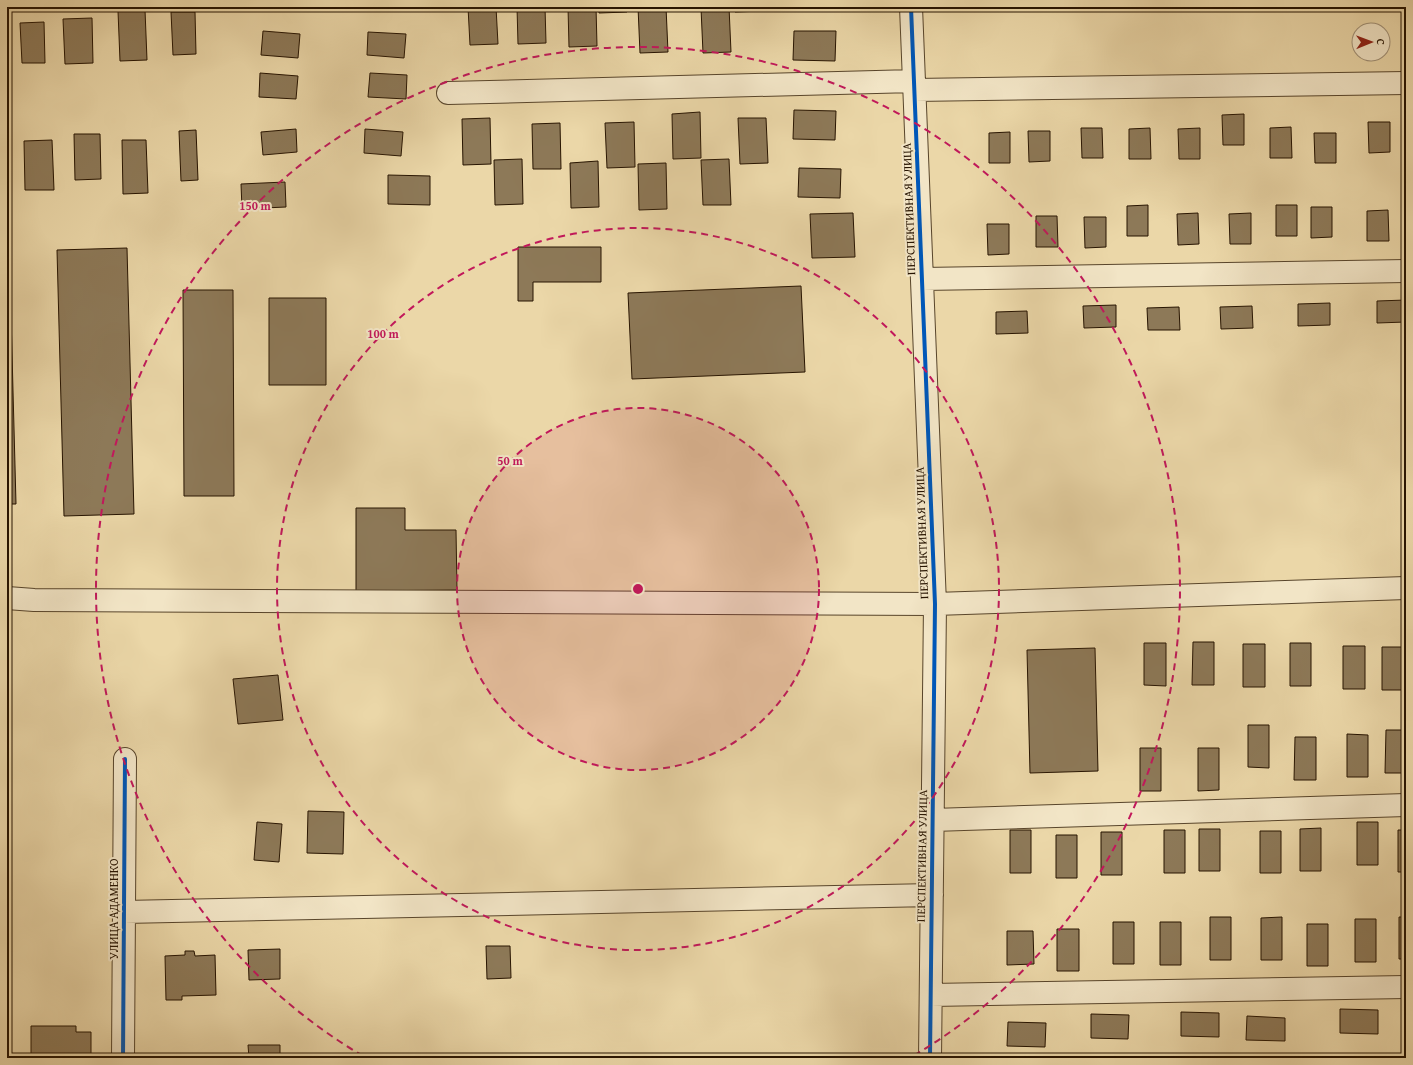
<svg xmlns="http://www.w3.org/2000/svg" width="1413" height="1065" font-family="'Gentium Book Plus',serif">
<rect width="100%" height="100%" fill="#ebd7a8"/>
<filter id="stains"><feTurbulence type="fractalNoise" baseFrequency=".005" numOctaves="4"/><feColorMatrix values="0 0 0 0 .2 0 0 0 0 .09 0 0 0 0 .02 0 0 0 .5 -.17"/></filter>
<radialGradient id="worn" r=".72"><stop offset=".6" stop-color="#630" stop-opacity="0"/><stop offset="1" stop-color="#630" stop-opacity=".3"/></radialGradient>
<path fill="#8d7958" stroke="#271401" d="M 468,7 L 496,7 L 498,44 L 470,45 Z
M 517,7 L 545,7 L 546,43 L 518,44 Z
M 568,7 L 596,7 L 597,46 L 569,47 Z
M 599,7 L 627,7 L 627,12 L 599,13 Z
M 638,7 L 666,7 L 668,52 L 640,53 Z
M 729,7 L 731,52 L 703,53 L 701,8 Z
M 735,7 L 763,7 L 763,11 L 735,12 Z
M 145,10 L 147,60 L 120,61 L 118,11 Z
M 171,12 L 195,12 L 196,54 L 173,55 Z
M 92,18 L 93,63 L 65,64 L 63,19 Z
M 44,22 L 45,63 L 22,63 L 20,23 Z
M 263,31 L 300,34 L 298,58 L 261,55 Z
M 794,31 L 836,31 L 835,61 L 793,60 Z
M 368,32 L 406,34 L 404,58 L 367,55 Z
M 260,73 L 298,76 L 296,99 L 259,97 Z
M 370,73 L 407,75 L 406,99 L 368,97 Z
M 794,110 L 836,111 L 835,140 L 793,139 Z
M 700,112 L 701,158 L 673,159 L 672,114 Z
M 1244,114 L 1244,145 L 1223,145 L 1222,115 Z
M 490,118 L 491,164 L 463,165 L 462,119 Z
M 738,118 L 766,118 L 768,163 L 740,164 Z
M 634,122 L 635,167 L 607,168 L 605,123 Z
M 1368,122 L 1390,122 L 1390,152 L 1369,153 Z
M 560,123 L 561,169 L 533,169 L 532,124 Z
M 1291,127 L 1292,158 L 1270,158 L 1270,128 Z
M 1081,128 L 1102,128 L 1103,158 L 1082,158 Z
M 1150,128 L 1151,159 L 1129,159 L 1129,129 Z
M 1200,128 L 1200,159 L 1179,159 L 1178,129 Z
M 296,129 L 297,152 L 263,155 L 261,132 Z
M 365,129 L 403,132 L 401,156 L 364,153 Z
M 196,130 L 198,180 L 181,181 L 179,131 Z
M 1028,131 L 1050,131 L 1050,161 L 1029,162 Z
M 1010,132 L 1010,163 L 989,163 L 989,133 Z
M 1314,133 L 1336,133 L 1336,163 L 1315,163 Z
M 74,134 L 100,134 L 101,179 L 75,180 Z
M 52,140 L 54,190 L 25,190 L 24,141 Z
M 122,140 L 146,140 L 148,193 L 123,194 Z
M 522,159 L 523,204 L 495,205 L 494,160 Z
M 729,159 L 731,205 L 703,205 L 701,160 Z
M 598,161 L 599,207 L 571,208 L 570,163 Z
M 666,163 L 667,209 L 639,210 L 638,164 Z
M 799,168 L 841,169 L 840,198 L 798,197 Z
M 388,175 L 430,176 L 430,205 L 388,204 Z
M 285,182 L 286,207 L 242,209 L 241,184 Z
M 1148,205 L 1148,236 L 1127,236 L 1127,206 Z
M 1276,205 L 1297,205 L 1297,236 L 1276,236 Z
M 1311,207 L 1332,207 L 1332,237 L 1311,238 Z
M 1388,210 L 1389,241 L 1367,241 L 1367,211 Z
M 853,213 L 855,257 L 812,258 L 810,214 Z
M 1198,213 L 1199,244 L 1178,245 L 1177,214 Z
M 1251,213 L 1251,244 L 1230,244 L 1229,214 Z
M 1036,216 L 1057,216 L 1058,247 L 1036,247 Z
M 1084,217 L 1106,217 L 1106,247 L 1085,248 Z
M 987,224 L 1009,224 L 1009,254 L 988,255 Z
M 7,239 L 9,239 L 16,504 L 7,504 Z
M 518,247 L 601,247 L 601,282 L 533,282 L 533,301 L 518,301 Z
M 127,248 L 134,514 L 64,516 L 57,250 Z
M 801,286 L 805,372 L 632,379 L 628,293 Z
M 183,290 L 233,290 L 234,496 L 184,496 Z
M 269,298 L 326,298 L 326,385 L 269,385 Z
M 1406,300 L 1406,322 L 1377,323 L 1377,301 Z
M 1330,303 L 1330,325 L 1298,326 L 1298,304 Z
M 1116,305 L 1116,327 L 1084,328 L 1083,306 Z
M 1252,306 L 1253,328 L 1221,329 L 1220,307 Z
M 1179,307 L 1180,330 L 1148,330 L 1147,308 Z
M 1027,311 L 1028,333 L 996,334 L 996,312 Z
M 356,508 L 405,508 L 405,530 L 456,530 L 457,590 L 356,591 Z
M 1193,642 L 1214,642 L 1214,685 L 1192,685 Z
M 1144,643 L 1166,643 L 1166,686 L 1144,685 Z
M 1290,643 L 1311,643 L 1311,686 L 1290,686 Z
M 1243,644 L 1265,644 L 1265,687 L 1243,687 Z
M 1343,646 L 1365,646 L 1365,689 L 1343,689 Z
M 1382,647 L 1403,647 L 1403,690 L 1382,690 Z
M 1095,648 L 1098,771 L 1030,773 L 1027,650 Z
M 278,675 L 283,720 L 238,724 L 233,679 Z
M 1248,725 L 1269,725 L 1269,768 L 1248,767 Z
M 1386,730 L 1406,730 L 1406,773 L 1385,773 Z
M 1347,734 L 1368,735 L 1368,777 L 1347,777 Z
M 1295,737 L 1316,737 L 1316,780 L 1294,780 Z
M 1140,748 L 1161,748 L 1161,791 L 1140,791 Z
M 1198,748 L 1219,748 L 1219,790 L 1198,791 Z
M 308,811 L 344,812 L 343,854 L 307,853 Z
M 257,822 L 282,824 L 279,862 L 254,860 Z
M 1357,822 L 1378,822 L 1378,865 L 1357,865 Z
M 1321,828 L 1321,871 L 1300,871 L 1300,829 Z
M 1199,829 L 1220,829 L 1220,871 L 1199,871 Z
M 1010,830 L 1031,830 L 1031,873 L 1010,873 Z
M 1164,830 L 1185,830 L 1185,873 L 1164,873 Z
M 1398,830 L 1406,830 L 1406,872 L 1398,872 Z
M 1260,831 L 1281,831 L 1281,873 L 1260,873 Z
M 1101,832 L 1122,832 L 1122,875 L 1101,875 Z
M 1056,835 L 1077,835 L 1077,878 L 1056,878 Z
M 1210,917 L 1231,917 L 1231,960 L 1210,960 Z
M 1282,917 L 1282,960 L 1261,960 L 1261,918 Z
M 1399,917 L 1406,917 L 1406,959 L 1399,959 Z
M 1355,919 L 1376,919 L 1376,962 L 1355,962 Z
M 1113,922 L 1134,922 L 1134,964 L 1113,964 Z
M 1160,922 L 1181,922 L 1181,965 L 1160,965 Z
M 1307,924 L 1328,924 L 1328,966 L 1307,966 Z
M 1057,929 L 1079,929 L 1079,971 L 1057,971 Z
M 1007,931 L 1033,931 L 1034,964 L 1007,965 Z
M 486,946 L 510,946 L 511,978 L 487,979 Z
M 280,949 L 280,979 L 249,980 L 248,950 Z
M 185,951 L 194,951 L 195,956 L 215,955 L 216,995 L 182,996 L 182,1000 L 166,1000 L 165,956 L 185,955 Z
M 1340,1009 L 1378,1010 L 1378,1034 L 1340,1033 Z
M 1181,1012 L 1219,1013 L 1219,1037 L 1181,1036 Z
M 1091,1014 L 1129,1015 L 1128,1039 L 1091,1038 Z
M 1247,1016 L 1285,1018 L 1285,1041 L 1246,1040 Z
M 1008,1022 L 1046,1023 L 1045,1047 L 1007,1046 Z
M 31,1026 L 76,1026 L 76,1032 L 91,1032 L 91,1058 L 31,1057 Z
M 248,1045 L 280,1045 L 280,1058 L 249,1058 Z
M 1343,1055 L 1381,1056 L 1381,1058 L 1343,1058 Z"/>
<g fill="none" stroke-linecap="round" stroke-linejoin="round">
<defs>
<path id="minor" d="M 911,7 L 935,604 L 930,1058
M 914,90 L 1406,83
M 448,93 L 914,81
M 922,279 L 1406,271
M 7,598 L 34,600 L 935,604 L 1406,588
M 933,820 L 1406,805
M 124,912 L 932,895
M 931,995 L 1406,987
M 123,1058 L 125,759"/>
</defs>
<use href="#minor" stroke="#58452b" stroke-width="24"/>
<use href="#minor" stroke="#f2e5c6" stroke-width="22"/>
<defs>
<path id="cycleway" d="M 911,7 L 935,604 L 930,1058
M 123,1058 L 125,759"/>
</defs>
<use href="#cycleway" stroke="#f2e5c6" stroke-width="6"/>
<use href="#cycleway" stroke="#0057b8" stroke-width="4"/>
</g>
<circle cx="638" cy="589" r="181" fill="#c2185b" fill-opacity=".12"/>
<g fill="none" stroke="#c2185b" stroke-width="2" stroke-dasharray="7 5">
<circle cx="638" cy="589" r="181"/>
<circle cx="638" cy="589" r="361"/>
<path d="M363 1056A542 542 0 1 1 913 1056"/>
</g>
<g text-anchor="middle" stroke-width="4" stroke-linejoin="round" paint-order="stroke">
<g font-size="12" fill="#271401" stroke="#f2e5c6">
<text transform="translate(909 209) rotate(-92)" y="4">ПЕРСПЕКТИВНАЯ УЛИЦА</text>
<text transform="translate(922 533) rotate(-92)" y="4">ПЕРСПЕКТИВНАЯ УЛИЦА</text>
<text transform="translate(922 856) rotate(-89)" y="4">ПЕРСПЕКТИВНАЯ УЛИЦА</text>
<text transform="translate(114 909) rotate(-90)" y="4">УЛИЦА АДАМЕНКО</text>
</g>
</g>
<circle cx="638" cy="589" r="6" fill="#c2185b" stroke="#f2e5c6" stroke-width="2"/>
<g font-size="12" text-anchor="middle" font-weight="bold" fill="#c2185b" stroke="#f2e5c6" stroke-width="4" stroke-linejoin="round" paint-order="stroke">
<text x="255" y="210">150 m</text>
<text x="383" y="338">100 m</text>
<text x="510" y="465">50 m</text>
</g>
<rect width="1413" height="1065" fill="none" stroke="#ebd7a8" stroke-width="24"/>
<rect x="8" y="8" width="1397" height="1049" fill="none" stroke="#271401" stroke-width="2"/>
<rect x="12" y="12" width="1389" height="1041" fill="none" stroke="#271401"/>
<g transform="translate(1371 42) rotate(89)"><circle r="19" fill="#f2e5c6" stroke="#a19177"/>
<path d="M0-3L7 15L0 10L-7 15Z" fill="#8f2418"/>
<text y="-6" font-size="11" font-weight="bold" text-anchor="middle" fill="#271401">С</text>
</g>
<rect width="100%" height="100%" filter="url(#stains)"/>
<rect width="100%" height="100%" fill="url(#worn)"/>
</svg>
